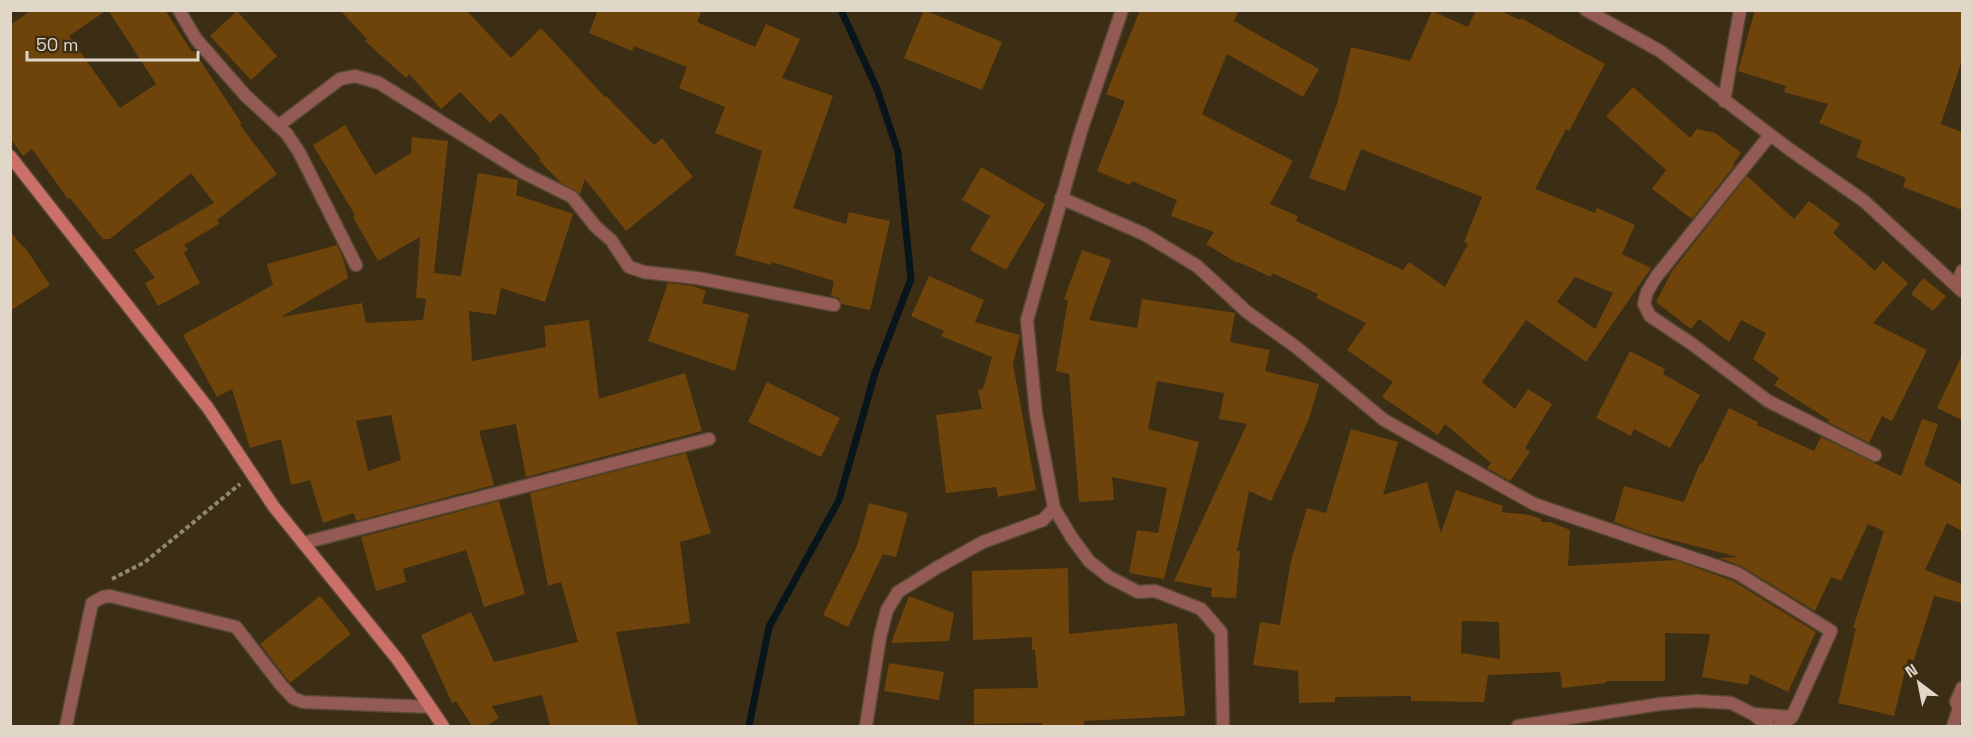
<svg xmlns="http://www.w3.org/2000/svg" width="1973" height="737" font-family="'Space Grotesk',sans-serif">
<rect width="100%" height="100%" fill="#3c2d15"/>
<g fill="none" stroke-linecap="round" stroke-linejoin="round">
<path stroke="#08161b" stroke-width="7" d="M 749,726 L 769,627 L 839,500 L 875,373 L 911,279 L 898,152 L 877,89 L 841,10"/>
</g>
<path fill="#6e440b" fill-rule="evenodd" d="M 32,10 L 107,10 L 69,36 L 120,108 L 156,84 L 108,10 L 165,10 L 192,52 L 194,51 L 242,124 L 240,125 L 277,174 L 217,220 L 219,224 L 184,245 L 188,249 L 184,253 L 200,283 L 158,306 L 145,283 L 155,278 L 134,250 L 214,203 L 191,173 L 110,239 L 103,239 L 70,198 L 68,199 L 32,149 L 23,156 L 10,138 L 10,25 Z
M 340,10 L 466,10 L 511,58 L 541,28 L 605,97 L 606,96 L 654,145 L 662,138 L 693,177 L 626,231 L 585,179 L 580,194 L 560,182 L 539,160 L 541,159 L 501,113 L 490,123 L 460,92 L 441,109 L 409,74 L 406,78 L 365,41 L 367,39 Z
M 598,10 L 702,10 L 697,22 L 755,47 L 766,24 L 800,39 L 782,78 L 833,96 L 793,208 L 846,224 L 849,212 L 890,221 L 870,310 L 842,304 L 839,298 L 831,296 L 834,281 L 772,262 L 771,265 L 735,255 L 762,151 L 715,133 L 725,107 L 679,88 L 687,67 L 634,46 L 632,51 L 589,33 Z
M 924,10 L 1002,42 L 982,90 L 904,58 Z
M 1140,10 L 1239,10 L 1234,21 L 1319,69 L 1303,97 L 1227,54 L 1202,114 L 1293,161 L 1270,204 L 1298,216 L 1296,221 L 1403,270 L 1409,262 L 1445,287 L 1468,244 L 1464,242 L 1482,197 L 1361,149 L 1345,191 L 1309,178 L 1337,104 L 1351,47 L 1410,61 L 1432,11 L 1468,27 L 1476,10 L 1499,10 L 1520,20 L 1521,18 L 1605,64 L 1569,131 L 1566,129 L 1535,189 L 1595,213 L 1597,208 L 1635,225 L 1622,254 L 1651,268 L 1586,362 L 1526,320 L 1482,382 L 1515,409 L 1528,389 L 1552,404 L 1525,448 L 1530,452 L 1510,481 L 1487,468 L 1491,463 L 1445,424 L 1438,435 L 1382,397 L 1393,382 L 1347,350 L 1366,323 L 1316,298 L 1318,294 L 1272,273 L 1271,277 L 1238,262 L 1237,263 L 1206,244 L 1214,232 L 1171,216 L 1177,200 L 1132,181 L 1130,185 L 1097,171 L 1125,101 L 1106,94 ZM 1575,277 L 1613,293 L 1595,329 L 1557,302 Z
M 1755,10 L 1962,10 L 1962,60 L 1941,124 L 1962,132 L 1962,210 L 1903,187 L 1906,178 L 1856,157 L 1862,141 L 1819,123 L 1828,104 L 1784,92 L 1786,86 L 1738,71 Z
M 237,11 L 277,56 L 251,80 L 210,36 Z
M 1633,87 L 1690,138 L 1697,129 L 1715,133 L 1741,153 L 1733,164 L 1735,165 L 1692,219 L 1652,189 L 1666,170 L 1606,116 Z
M 345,125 L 375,175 L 411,153 L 412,137 L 448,141 L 434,273 L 461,276 L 478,173 L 518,180 L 516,195 L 573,214 L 545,302 L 501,288 L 496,315 L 469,311 L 472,361 L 546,347 L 544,326 L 589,320 L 599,399 L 685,373 L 702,431 L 526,477 L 516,424 L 479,431 L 494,485 L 356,521 L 354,513 L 323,523 L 310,480 L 291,485 L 281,439 L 250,448 L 232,389 L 217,397 L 183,335 L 273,285 L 267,264 L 337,245 L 343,258 L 348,278 L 281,317 L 362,303 L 366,323 L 423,320 L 426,299 L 416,298 L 420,237 L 378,261 L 353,217 L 355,215 L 313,145 ZM 391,415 L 401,460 L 368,471 L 356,421 Z
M 981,167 L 1045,204 L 1006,270 L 970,250 L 990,216 L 962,200 Z
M 1747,176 L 1794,219 L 1809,201 L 1840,224 L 1833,233 L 1875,271 L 1883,261 L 1908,283 L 1873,323 L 1927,350 L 1892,421 L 1882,416 L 1869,443 L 1828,422 L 1829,420 L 1774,385 L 1779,378 L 1753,359 L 1766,333 L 1741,320 L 1729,342 L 1699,319 L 1691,329 L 1656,302 L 1672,271 Z
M 10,231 L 23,247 L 24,246 L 50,285 L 10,311 Z
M 1082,250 L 1111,260 L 1089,320 L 1137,328 L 1142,299 L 1235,313 L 1230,342 L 1270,350 L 1265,371 L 1319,384 L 1309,419 L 1271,501 L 1249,491 L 1237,551 L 1240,551 L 1236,598 L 1211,597 L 1212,588 L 1174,581 L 1247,424 L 1219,419 L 1224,393 L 1157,381 L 1148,429 L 1199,442 L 1164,579 L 1129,573 L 1137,530 L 1158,533 L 1167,488 L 1112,477 L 1114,500 L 1079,502 L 1069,374 L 1056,371 L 1068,300 L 1064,299 Z
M 929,276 L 984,300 L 975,322 L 1020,335 L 1013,364 L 1036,490 L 998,497 L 996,487 L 946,493 L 936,415 L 982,409 L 978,390 L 983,389 L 992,357 L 941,336 L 944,331 L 911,316 Z
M 1923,278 L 1946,296 L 1933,311 L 1911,294 Z
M 668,283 L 693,286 L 706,291 L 702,303 L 749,314 L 735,371 L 648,341 Z
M 1630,351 L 1665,369 L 1663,374 L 1700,395 L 1670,448 L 1634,429 L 1631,436 L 1596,418 Z
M 1962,355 L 1962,420 L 1937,408 Z
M 767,382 L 840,418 L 821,457 L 748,422 Z
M 1729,408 L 1758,422 L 1757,425 L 1814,451 L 1821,437 L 1901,476 L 1922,419 L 1938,424 L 1924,465 L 1962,485 L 1962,531 L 1947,523 L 1925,570 L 1962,584 L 1962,603 L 1934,596 L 1914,660 L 1908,659 L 1894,716 L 1838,703 L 1856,628 L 1853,628 L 1884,531 L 1868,524 L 1841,581 L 1831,577 L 1815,611 L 1741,566 L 1719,558 L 1738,557 L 1644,533 L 1614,522 L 1624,486 L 1684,502 L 1700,463 L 1702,464 Z
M 1351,429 L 1398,442 L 1383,495 L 1427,482 L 1441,533 L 1456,490 L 1503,506 L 1501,512 L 1530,515 L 1541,519 L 1541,522 L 1550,522 L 1570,530 L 1568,566 L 1675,560 L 1733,581 L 1816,632 L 1788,692 L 1750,674 L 1748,685 L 1702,677 L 1710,634 L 1665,633 L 1665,681 L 1606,681 L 1606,683 L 1562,688 L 1560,672 L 1488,675 L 1484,702 L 1411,701 L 1411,696 L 1335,697 L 1335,702 L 1299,703 L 1298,671 L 1253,665 L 1260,622 L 1280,625 L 1291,561 L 1307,508 L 1326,513 ZM 1462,621 L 1499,622 L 1500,659 L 1461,653 Z
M 686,453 L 711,533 L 680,542 L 690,623 L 616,632 L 638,726 L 550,726 L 542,695 L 492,706 L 499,718 L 486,726 L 472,726 L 456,701 L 452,703 L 421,635 L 471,612 L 494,662 L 578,642 L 561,582 L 548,586 L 530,493 Z
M 499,501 L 525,594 L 484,607 L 466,550 L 403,569 L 406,582 L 376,591 L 361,537 Z
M 869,503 L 908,513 L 896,557 L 883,554 L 848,627 L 823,615 L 857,546 Z
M 1068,568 L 1069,634 L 1177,623 L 1185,712 L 1184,716 L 1084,721 L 1084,726 L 1042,726 L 1042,723 L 974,724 L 974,689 L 1038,688 L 1035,650 L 1032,650 L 1032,637 L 973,640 L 972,571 Z
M 320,596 L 351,634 L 290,683 L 260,644 Z
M 909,596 L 954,613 L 949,641 L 891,643 Z
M 889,663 L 944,672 L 939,700 L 884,691 Z"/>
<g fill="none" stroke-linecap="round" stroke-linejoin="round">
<defs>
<path id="street" d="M 179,10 L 196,39 L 245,95 L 287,134 L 299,152 L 356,265
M 1122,10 L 1081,131 L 1027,320 L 1036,414 L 1054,508 L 1072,538 L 1089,561 L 1109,577 L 1138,592 L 1155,591 L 1201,609 L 1221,632 L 1223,726
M 1586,10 L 1660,51 L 1789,149 L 1864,201 L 1962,291
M 1724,101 L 1740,10
M 278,126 L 340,79 L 355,76 L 379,83 L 522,172 L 572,197 L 596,227 L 611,240 L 629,267 L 644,272 L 697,278 L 834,305
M 1770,135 L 1656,277 L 1647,292 L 1644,304 L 1650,316 L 1692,344 L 1768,401 L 1875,455
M 1061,198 L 1144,234 L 1197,266 L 1247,312 L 1296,347 L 1384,420 L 1534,504 L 1737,573 L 1831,631 L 1792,717 L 1779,726
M 1957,286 L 1962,271
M 303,543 L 709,439
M 1962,688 L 1956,702 L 1959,708 L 1962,709
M 1753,714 L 1792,717
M 66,726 L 92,603 L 103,597 L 110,596 L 236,627 L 281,685 L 293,698 L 303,702 L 430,707
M 866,726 L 880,637 L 887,610 L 898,592 L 938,567 L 983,542 L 1043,520 L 1054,508
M 1518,726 L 1660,704 L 1697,701 L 1731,703 L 1753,714 L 1768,726
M 1953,726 L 1959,708"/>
<path id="secondary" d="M 10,156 L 208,408 L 274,507 L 398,660 L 443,726"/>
</defs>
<use href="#street" stroke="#564832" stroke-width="15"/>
<use href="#secondary" stroke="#564832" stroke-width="15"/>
<path stroke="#928674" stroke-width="4" stroke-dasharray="4.5 3" stroke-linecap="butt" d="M 112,579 L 145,562 L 240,484"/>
<use href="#street" stroke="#945b55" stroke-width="12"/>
<use href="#secondary" stroke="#cb7068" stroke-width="12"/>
</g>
<rect width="1973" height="737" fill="none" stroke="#e0d7c9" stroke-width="24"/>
<g transform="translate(1919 683) rotate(328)" stroke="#3c2d15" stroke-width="4.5" paint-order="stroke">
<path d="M0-4.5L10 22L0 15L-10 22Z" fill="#e0d7c9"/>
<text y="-9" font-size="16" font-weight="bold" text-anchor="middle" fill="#e0d7c9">N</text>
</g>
<path d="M27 51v9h171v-9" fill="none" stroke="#e0d7c9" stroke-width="3"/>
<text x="36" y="51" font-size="18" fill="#e0d7c9" stroke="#3c2d15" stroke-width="4.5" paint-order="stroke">50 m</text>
</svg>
